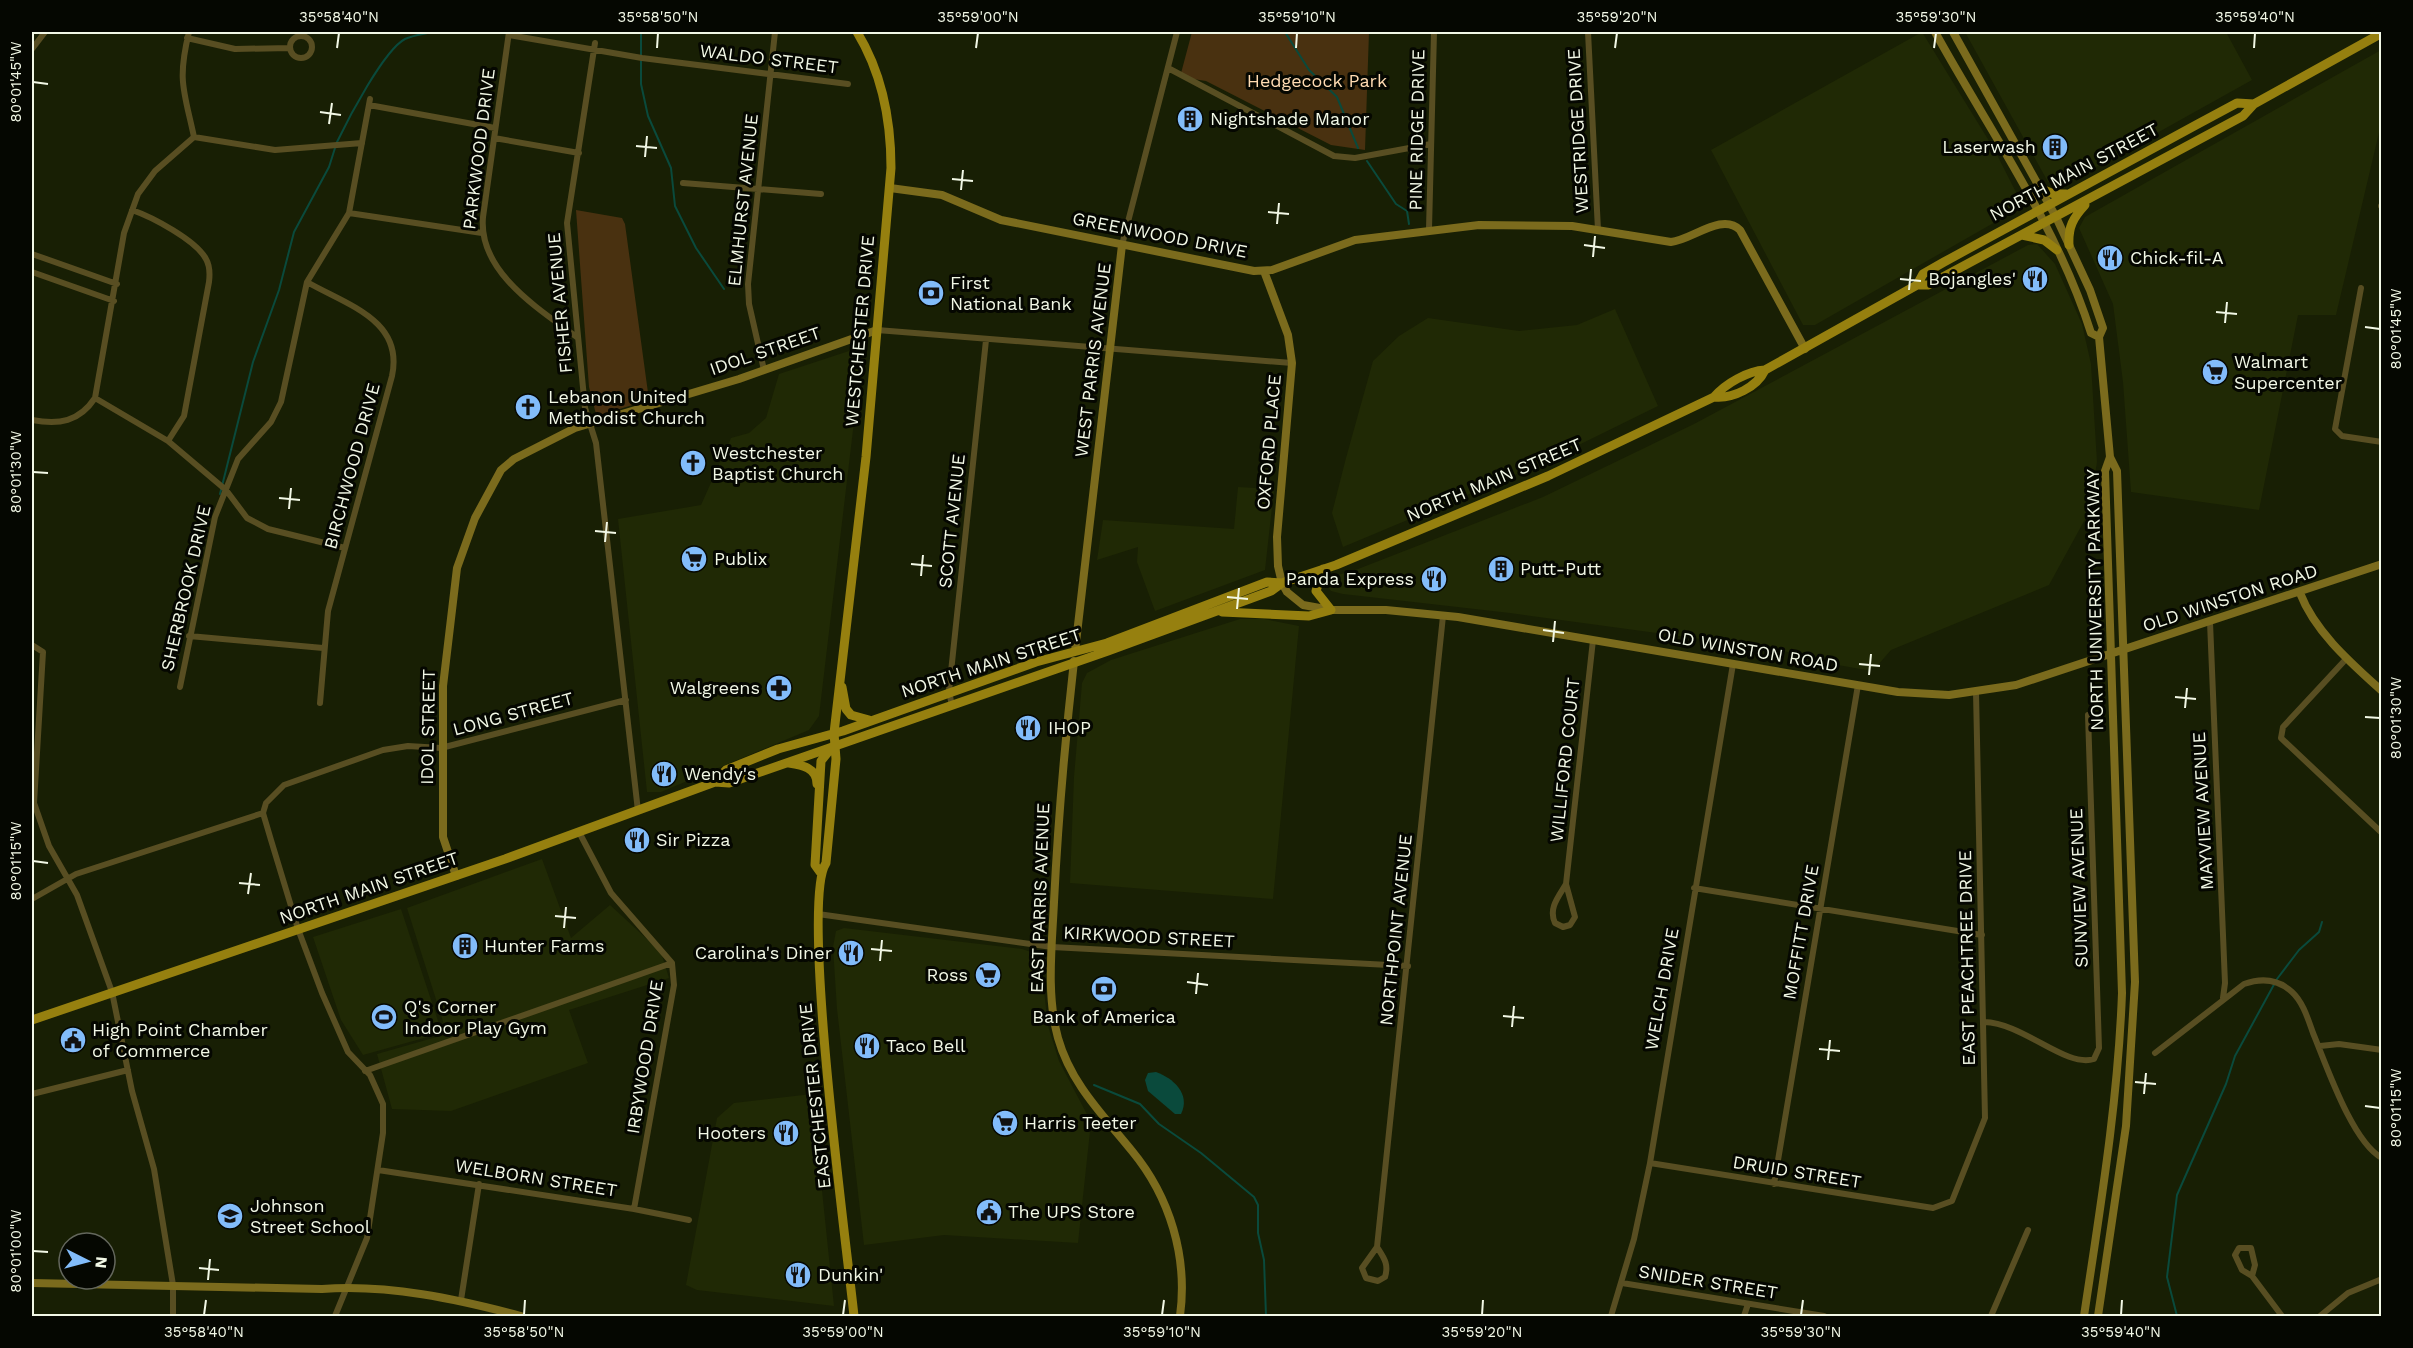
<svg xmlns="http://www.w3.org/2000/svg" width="2413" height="1348" font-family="'Work Sans',sans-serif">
<rect width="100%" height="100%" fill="#181f04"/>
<path fill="#202905" d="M 1922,32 L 1994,149 L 2020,200 L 2018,209 L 1815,325 L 1803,325 L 1711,150 Z
M 1965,32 L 2226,32 L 2252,80 L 2062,186 L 2048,182 Z
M 2381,50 L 2381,124 L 2336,315 L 2298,315 L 2259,510 L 2131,492 L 2123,382 L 2113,304 L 2079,228 L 2085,217 Z
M 2037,244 L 2055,264 L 2082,324 L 2091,364 L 2097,462 L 2089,512 L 2049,585 L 1891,650 L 1877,666 L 1866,670 L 1821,662 L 1781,650 L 1510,613 L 1343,594 L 1331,591 L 1327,586 L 1328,578 L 1358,569 L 1543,497 L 1694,424 L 2028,245 Z
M 1615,309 L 1658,406 L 1534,467 L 1343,547 L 1332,513 L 1346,458 L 1373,361 L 1399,336 L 1428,318 L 1519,331 L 1577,325 Z
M 855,349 L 860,352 L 861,363 L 819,716 L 809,730 L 661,792 L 647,792 L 618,519 L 701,505 L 731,438 L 749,433 L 766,418 L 779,374 Z
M 1238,487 L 1274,489 L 1265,570 L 1155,611 L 1137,562 L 1138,547 L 1097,560 L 1103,520 L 1234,529 Z
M 1240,619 L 1264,619 L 1299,626 L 1273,899 L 1070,883 L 1074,777 L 1082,683 L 1087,673 L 1111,660 Z
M 542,859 L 571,938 L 610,905 L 661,952 L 669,978 L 569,1010 L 588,1063 L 451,1111 L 392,1109 L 377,1054 L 447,1034 L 407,908 Z
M 401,909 L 442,1033 L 363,1055 L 341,1020 L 313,937 Z
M 844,928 L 1022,949 L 1040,955 L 1048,1026 L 1059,1061 L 1091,1122 L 1078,1243 L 944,1235 L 864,1245 L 837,1009 L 833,947 L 836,931 Z
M 812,1094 L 834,1306 L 697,1290 L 686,1285 L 717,1118 L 734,1103 Z"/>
<path fill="#493110" d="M 1192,32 L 1369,32 L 1365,150 L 1331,145 L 1206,81 L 1180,77 Z
M 576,210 L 622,218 L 625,224 L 649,400 L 603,414 L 596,414 L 589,387 Z"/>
<path fill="#0a4a3c" d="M 1156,1072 C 1173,1078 1191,1094 1181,1114 L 1175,1114 L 1148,1091 L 1145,1080 L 1148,1073 Z"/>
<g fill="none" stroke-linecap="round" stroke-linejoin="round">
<path stroke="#0a4a3c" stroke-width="2" d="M 641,32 L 641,84 L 648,116 L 671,168 L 675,206 L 696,248 L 724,289
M 1285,32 L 1309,70 L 1337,97 L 1358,148
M 337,142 C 348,119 384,50 405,39 C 413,35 424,34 432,32
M 1367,161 L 1396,204 L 1407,211 L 1409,224
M 220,494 L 253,362 L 279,290 L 294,232 L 329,167 L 335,148
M 1094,1085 L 1140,1104 L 1159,1124 L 1201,1153 L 1254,1197 L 1258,1205 L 1258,1233 L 1264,1260 L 1266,1316
M 2177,1316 L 2167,1277 L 2177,1195 L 2226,1084 L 2235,1056 L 2277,979 L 2299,950 L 2319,932 L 2322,922"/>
<path stroke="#584e22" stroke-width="6" d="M 509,32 L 483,217 C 478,272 539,309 578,338
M 1588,32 L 1598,230
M 509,35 L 642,58 L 848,84
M290 47a11 11 0 1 1 22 0a11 11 0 1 1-22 0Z
M 187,38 L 235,49 L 290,48
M 595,43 L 567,223 L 585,408 L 596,443 L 638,811
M 32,49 L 45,32
M 1168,68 L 1334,156 L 1355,158 L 1431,144
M 369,105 L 495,128
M 194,137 L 275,150 L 362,143
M 494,138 L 579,153
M 683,183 L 821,194
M 2381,206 L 2382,206
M 132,210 C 152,217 196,240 206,259 C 210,266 210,274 209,282 L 184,416 L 168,441
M 349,213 L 482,233
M 1429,229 L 1434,32
M 1122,245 L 1177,32
M 32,254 L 117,284
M 32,272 L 114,301
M 307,282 C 347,305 404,320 392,376 L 328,611 L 320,703
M 2361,288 L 2335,429 L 2342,436 L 2382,442
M 877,330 L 1292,363
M 764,370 L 749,304 L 748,284 L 775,32
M 95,398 L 168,441 L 226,490 L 247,518 L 268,529 L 345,548
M 32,420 C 59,425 79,422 95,398 L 124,233 L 138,194 L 155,171 L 194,137 C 184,90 177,81 189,32
M 2210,622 L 2225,983 L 2223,998
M 189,636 L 323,648
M 32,645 L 43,652 L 34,803 L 49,846 L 77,895 L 112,992 L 132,1091 L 154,1169 L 173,1285 L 173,1316
M 2347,658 L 2283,727 L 2281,738 L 2382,833
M 180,687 L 215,517 L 238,459 L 271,422 L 281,402 L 307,282 L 349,213 L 370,99
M 952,706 L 949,691 L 986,340
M 579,832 L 611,893 L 672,963 L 674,985 L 634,1209
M 1566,884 C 1559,896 1548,908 1555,923 L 1563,927 L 1570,925 L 1575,917 L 1566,884 L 1593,640
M 1694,888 L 1982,935
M 32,899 L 76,874 L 263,813
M 818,914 L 1052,947 L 1408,966
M 1984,1022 C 2024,1023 2065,1068 2094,1059 L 2099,1048 L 2088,715
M 2320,1046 L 2339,1044 L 2382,1050
M 2155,1053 L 2244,984 C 2261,978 2278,979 2292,992 C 2303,1002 2308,1019 2313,1033 C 2326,1064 2352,1142 2382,1158
M 365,1071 L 672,963
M 32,1094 L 128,1070
M 1650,1163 L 1933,1208 L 1952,1201 L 1985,1118 L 1976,692
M 378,1170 L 634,1209 L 689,1220
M 1774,1184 L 1858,685
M 1377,1247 L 1362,1268 L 1366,1278 L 1378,1281 L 1385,1277 C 1389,1264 1384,1258 1377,1247 L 1443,616
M 2252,1276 L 2255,1265 L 2251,1248 L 2239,1248 L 2235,1255 L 2242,1270 L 2252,1276 L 2282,1316
M 1622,1283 L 1824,1316
M 461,1300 L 479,1184
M 335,1316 L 367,1238 L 383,1133 L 383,1104 L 370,1075 L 348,1052 L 322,993 L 298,929 L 271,840 L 263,813 L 266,803 L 284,785 L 383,750 L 408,746 L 441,748 L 626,700
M 1611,1316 L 1634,1239 L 1650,1163 L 1733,664
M 1744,1316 L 1748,1304
M 1991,1316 L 2028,1230
M 2320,1316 L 2348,1293 L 2382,1279"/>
<path stroke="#7b6b1d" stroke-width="8" d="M 1935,32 C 1989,130 2057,225 2091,333 L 2099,337
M 1953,32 L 2056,217 L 2090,290 L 2103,328 L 2099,337 L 2110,457 L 2105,471 L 2122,993 C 2118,1102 2100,1209 2084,1316
M 890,188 L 942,195 L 1001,220 L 1254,271 L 1272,270 L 1355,240 L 1479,225 L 1572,226 L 1671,242 C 1692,240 1722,212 1740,230 L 1805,349
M 1264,271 L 1288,335 L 1292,363 L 1277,537 L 1278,566 L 1282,583 L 1287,592 L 1303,605 L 1331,610 L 1386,610 L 1458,617 L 1898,692 L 1949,695 L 2016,685 L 2382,564
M 2300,593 C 2315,632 2351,663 2382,691
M 1075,651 L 1122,245
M 1074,661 C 1065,741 1058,821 1054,902 C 1052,946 1046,994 1058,1038 C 1071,1084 1103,1115 1132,1151 C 1170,1197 1188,1257 1180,1316
M 456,876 L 443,837 L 443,686 L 457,568 L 475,518 L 501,470 L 514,459 L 575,428 L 739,379 L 877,330
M 32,1283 L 322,1289 C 388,1284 457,1299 521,1316
M 2098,1316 L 2126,1126 L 2135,982 L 2117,471 L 2110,457"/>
<path stroke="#96800f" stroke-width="9" d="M 2041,189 L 2054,194 L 2066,194
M 2022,235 L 2044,240 L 2057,250
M 2069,245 C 2068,227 2073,218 2085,205
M 1917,285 L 1923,274 L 1944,262 L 2196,125 L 2237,103 L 2254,104
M 1714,397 C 1733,399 1757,387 1765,370
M 1222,612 L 1309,616 L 1331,610 L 1316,591 L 1323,569
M 842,687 L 846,709 L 851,715 L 869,720
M 788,763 C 801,765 817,767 817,784
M 715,782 L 729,783 L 1108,651 L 1271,591 L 1282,583 L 1336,565 L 1548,476 L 1714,397 C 1726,383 1748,371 1765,370 L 1917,285 L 1928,285 L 2243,116 L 2254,104 L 2382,33
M 820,872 L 815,865 L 821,761 L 833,746
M 32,1020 L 505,859 L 715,782 L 726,770 L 778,749 L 843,731 L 1036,662 L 1107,643 L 1267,582 L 1282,583
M 854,1316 C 847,1248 800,902 826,863 L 836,759 L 834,733 L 866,457 L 891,168 C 891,120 882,73 857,32"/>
</g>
<path fill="none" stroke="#f2f8e6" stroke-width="2" d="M 337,48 L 339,33M 657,48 L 658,33M 976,48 L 978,33M 1296,48 L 1297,33M 1615,48 L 1617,33M 1934,48 L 1936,33M 2254,48 L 2255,33M 33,82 L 48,84M 320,112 L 341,115M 329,124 L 332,103M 636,146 L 657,148M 645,157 L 647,136M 952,179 L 973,181M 961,190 L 963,170M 1268,212 L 1289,214M 1277,224 L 1279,203M 1584,245 L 1605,248M 1593,257 L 1595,236M 1900,279 L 1921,281M 1909,290 L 1911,269M 2216,312 L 2237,314M 2225,323 L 2227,302M 2365,327 L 2380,329M 33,472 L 48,473M 279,498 L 300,500M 289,509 L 291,488M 595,531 L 616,533M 605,542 L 607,522M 911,564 L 932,566M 921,576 L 923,555M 1227,597 L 1248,599M 1237,609 L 1239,588M 1543,630 L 1564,633M 1553,642 L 1555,621M 1859,664 L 1880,666M 1869,675 L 1871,654M 2175,697 L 2196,699M 2185,708 L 2187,688M 2365,717 L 2380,718M 33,861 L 48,863M 239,883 L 260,885M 248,894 L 251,873M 555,916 L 576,918M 564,928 L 566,907M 871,949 L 892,951M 880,961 L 882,940M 1187,982 L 1208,985M 1196,994 L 1198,973M 1503,1016 L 1524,1018M 1512,1027 L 1514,1006M 1819,1049 L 1840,1051M 1828,1060 L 1830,1040M 2135,1082 L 2156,1084M 2144,1094 L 2146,1073M 2365,1106 L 2380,1108M 33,1251 L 48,1252M 199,1268 L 219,1270M 208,1280 L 210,1259M 204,1315 L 206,1300M 524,1315 L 525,1300M 843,1315 L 845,1300M 1162,1315 L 1164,1300M 1482,1315 L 1483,1300M 1801,1315 L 1803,1300M 2121,1315 L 2122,1300"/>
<defs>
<symbol id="building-disc" viewBox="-11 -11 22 22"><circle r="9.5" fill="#82bcfa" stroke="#050701"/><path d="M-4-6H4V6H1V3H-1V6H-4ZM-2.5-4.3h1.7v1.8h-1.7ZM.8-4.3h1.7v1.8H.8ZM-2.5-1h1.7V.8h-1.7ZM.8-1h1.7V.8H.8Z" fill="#111"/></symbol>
<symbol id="restaurant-disc" viewBox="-11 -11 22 22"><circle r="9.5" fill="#82bcfa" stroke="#050701"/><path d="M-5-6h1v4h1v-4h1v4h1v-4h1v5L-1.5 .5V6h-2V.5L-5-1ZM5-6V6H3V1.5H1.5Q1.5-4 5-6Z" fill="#111"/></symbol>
<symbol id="bank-disc" viewBox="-11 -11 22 22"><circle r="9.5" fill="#82bcfa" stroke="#050701"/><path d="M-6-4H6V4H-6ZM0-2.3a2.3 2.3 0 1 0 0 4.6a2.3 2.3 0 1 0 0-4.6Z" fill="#111"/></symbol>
<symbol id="supermarket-disc" viewBox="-11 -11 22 22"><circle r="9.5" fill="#82bcfa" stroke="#050701"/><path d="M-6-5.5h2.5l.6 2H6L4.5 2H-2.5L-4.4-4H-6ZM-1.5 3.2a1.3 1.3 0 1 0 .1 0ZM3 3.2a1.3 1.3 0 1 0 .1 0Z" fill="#111"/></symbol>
<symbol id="church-disc" viewBox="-11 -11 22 22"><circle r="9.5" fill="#82bcfa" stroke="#050701"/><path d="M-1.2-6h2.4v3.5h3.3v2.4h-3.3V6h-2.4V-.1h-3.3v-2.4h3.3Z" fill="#111"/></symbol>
<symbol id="pharmacy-disc" viewBox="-11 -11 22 22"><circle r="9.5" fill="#82bcfa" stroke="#050701"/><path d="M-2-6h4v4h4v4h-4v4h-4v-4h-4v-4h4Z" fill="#111"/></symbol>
<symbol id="stadium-disc" viewBox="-11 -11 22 22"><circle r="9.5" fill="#82bcfa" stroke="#050701"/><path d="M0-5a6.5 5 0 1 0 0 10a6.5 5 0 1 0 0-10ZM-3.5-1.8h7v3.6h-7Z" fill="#111"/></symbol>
<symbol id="civic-disc" viewBox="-11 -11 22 22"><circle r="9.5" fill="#82bcfa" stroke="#050701"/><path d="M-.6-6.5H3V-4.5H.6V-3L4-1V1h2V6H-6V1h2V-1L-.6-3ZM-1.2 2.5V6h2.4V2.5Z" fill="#111"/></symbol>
<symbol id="school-disc" viewBox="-11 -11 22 22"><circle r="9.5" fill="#82bcfa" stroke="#050701"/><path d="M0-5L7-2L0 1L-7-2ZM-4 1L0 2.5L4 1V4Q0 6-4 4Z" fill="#111"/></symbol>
</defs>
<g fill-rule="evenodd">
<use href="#building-disc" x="1175" y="104" width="30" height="30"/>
<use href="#building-disc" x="2040" y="132" width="30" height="30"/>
<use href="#restaurant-disc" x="2095" y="243" width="30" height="30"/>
<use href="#restaurant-disc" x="2020" y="264" width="30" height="30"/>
<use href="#bank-disc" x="916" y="278" width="30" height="30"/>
<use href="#supermarket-disc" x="2200" y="357" width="30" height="30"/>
<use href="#church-disc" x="513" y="392" width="30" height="30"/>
<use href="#church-disc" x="678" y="448" width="30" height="30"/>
<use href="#supermarket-disc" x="679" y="544" width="30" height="30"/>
<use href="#building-disc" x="1486" y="554" width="30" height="30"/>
<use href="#restaurant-disc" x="1419" y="564" width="30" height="30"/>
<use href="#pharmacy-disc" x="764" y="673" width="30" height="30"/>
<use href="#restaurant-disc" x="1013" y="713" width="30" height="30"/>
<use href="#restaurant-disc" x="649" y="759" width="30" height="30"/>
<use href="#restaurant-disc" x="622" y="825" width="30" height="30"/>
<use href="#building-disc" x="450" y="931" width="30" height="30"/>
<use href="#restaurant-disc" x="836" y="938" width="30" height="30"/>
<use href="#supermarket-disc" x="973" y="960" width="30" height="30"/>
<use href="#bank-disc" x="1089" y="974" width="30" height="30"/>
<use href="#stadium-disc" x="369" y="1002" width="30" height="30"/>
<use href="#civic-disc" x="58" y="1025" width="30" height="30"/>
<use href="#restaurant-disc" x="852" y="1031" width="30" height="30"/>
<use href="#supermarket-disc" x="990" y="1108" width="30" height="30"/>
<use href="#restaurant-disc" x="771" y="1118" width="30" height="30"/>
<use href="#civic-disc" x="974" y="1197" width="30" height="30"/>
<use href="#school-disc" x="215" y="1201" width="30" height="30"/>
<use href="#restaurant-disc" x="783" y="1260" width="30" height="30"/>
</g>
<g text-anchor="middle" stroke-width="6" stroke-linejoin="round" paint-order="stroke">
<g font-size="18" fill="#f2f8e6" stroke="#050701">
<text transform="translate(769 59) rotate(7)" y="6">WALDO STREET</text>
<text transform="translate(1417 130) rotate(-89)" y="6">PINE RIDGE DRIVE</text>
<text transform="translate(1578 131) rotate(-93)" y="6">WESTRIDGE DRIVE</text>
<text transform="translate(479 149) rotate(-83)" y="6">PARKWOOD DRIVE</text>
<text transform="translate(2074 172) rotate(-28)" y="6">NORTH MAIN STREET</text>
<text transform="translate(743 200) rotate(-84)" y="6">ELMHURST AVENUE</text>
<text transform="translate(1160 235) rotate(11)" y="6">GREENWOOD DRIVE</text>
<text transform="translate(560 303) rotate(-95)" y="6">FISHER AVENUE</text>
<text transform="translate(860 331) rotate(-85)" y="6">WESTCHESTER DRIVE</text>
<text transform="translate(765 351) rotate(-19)" y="6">IDOL STREET</text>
<text transform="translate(1093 360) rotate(-83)" y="6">WEST PARRIS AVENUE</text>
<text transform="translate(1269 442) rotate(-85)" y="6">OXFORD PLACE</text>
<text transform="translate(352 466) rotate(-75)" y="6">BIRCHWOOD DRIVE</text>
<text transform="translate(1494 480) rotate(-23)" y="6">NORTH MAIN STREET</text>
<text transform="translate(952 521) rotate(-84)" y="6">SCOTT AVENUE</text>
<text transform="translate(186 588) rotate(-77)" y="6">SHERBROOK DRIVE</text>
<text transform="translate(2230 598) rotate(-18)" y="6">OLD WINSTON ROAD</text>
<text transform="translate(2095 600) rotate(-91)" y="6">NORTH UNIVERSITY PARKWAY</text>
<text transform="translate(1748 650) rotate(10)" y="6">OLD WINSTON ROAD</text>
<text transform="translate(991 663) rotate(-18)" y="6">NORTH MAIN STREET</text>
<text transform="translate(513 714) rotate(-15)" y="6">LONG STREET</text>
<text transform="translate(428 727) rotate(-89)" y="6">IDOL STREET</text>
<text transform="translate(1565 760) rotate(-84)" y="6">WILLIFORD COURT</text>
<text transform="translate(2203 811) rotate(-93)" y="6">MAYVIEW AVENUE</text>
<text transform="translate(369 888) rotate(-19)" y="6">NORTH MAIN STREET</text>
<text transform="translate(2079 888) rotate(-92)" y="6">SUNVIEW AVENUE</text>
<text transform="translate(1040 898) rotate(-88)" y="6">EAST PARRIS AVENUE</text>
<text transform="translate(1396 930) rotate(-84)" y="6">NORTHPOINT AVENUE</text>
<text transform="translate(1801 932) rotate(-80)" y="6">MOFFITT DRIVE</text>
<text transform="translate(1149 937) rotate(3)" y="6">KIRKWOOD STREET</text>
<text transform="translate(1967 958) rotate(-91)" y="6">EAST PEACHTREE DRIVE</text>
<text transform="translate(1662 989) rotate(-80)" y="6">WELCH DRIVE</text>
<text transform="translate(645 1057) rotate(-81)" y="6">IRBYWOOD DRIVE</text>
<text transform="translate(815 1096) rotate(-96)" y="6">EASTCHESTER DRIVE</text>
<text transform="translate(1797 1172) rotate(9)" y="6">DRUID STREET</text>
<text transform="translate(536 1178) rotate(9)" y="6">WELBORN STREET</text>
<text transform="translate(1708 1282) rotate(9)" y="6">SNIDER STREET</text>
</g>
<g font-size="18" fill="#ffdbb2" stroke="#050701">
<text x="1317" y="87">Hedgecock Park</text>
</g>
<g font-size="18" fill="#f2f8e6" stroke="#050701" text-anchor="start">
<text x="1210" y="125">Nightshade Manor</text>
<text x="2036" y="153" text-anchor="end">Laserwash</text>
<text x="2130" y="264">Chick-fil-A</text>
<text x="2016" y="285" text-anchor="end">Bojangles'</text>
<text x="950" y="289">First<tspan x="950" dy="21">National Bank</tspan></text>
<text x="2234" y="368">Walmart<tspan x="2234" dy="21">Supercenter</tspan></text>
<text x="548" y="403">Lebanon United<tspan x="548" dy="21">Methodist Church</tspan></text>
<text x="712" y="459">Westchester<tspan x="712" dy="21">Baptist Church</tspan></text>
<text x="714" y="565">Publix</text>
<text x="1520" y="575">Putt-Putt</text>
<text x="1414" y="585" text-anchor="end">Panda Express</text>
<text x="760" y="694" text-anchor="end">Walgreens</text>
<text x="1048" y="734">IHOP</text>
<text x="684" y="780">Wendy's</text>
<text x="656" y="846">Sir Pizza</text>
<text x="484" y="952">Hunter Farms</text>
<text x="832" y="959" text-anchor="end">Carolina's Diner</text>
<text x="968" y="981" text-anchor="end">Ross</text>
<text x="404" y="1013">Q's Corner<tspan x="404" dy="21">Indoor Play Gym</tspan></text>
<text x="1104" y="1023" text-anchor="middle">Bank of America</text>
<text x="92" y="1036">High Point Chamber<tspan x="92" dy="21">of Commerce</tspan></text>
<text x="886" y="1052">Taco Bell</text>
<text x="1024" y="1129">Harris Teeter</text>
<text x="766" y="1139" text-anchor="end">Hooters</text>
<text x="250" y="1212">Johnson<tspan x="250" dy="21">Street School</tspan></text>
<text x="1008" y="1218">The UPS Store</text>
<text x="818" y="1281">Dunkin'</text>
</g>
</g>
<rect width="2413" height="1348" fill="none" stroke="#050701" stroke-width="66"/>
<g transform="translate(87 1261) rotate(96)"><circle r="28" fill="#050701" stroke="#64675d" stroke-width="1.5"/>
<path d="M0-4.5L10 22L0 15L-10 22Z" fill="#82bcfa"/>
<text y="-9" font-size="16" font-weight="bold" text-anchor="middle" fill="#f2f8e6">N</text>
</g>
<rect x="33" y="33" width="2347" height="1282" fill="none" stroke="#f2f8e6" stroke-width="2"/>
<g font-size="15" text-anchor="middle" fill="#f2f8e6">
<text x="339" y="22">35°58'40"N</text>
<text x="658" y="22">35°58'50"N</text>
<text x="978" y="22">35°59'00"N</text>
<text x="1297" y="22">35°59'10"N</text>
<text x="1617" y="22">35°59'20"N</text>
<text x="1936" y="22">35°59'30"N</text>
<text x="2255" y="22">35°59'40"N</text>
<text transform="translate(16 82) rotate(-90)" y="5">80°01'45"W</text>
<text transform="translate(2396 329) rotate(-90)" y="5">80°01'45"W</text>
<text transform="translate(16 472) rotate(-90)" y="5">80°01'30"W</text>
<text transform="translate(2396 718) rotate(-90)" y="5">80°01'30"W</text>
<text transform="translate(16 861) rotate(-90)" y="5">80°01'15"W</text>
<text transform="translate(2396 1108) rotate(-90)" y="5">80°01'15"W</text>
<text transform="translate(16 1251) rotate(-90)" y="5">80°01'00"W</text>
<text x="204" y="1337">35°58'40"N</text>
<text x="524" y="1337">35°58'50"N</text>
<text x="843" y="1337">35°59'00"N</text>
<text x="1162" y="1337">35°59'10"N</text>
<text x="1482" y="1337">35°59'20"N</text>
<text x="1801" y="1337">35°59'30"N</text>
<text x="2121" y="1337">35°59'40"N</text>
</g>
</svg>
